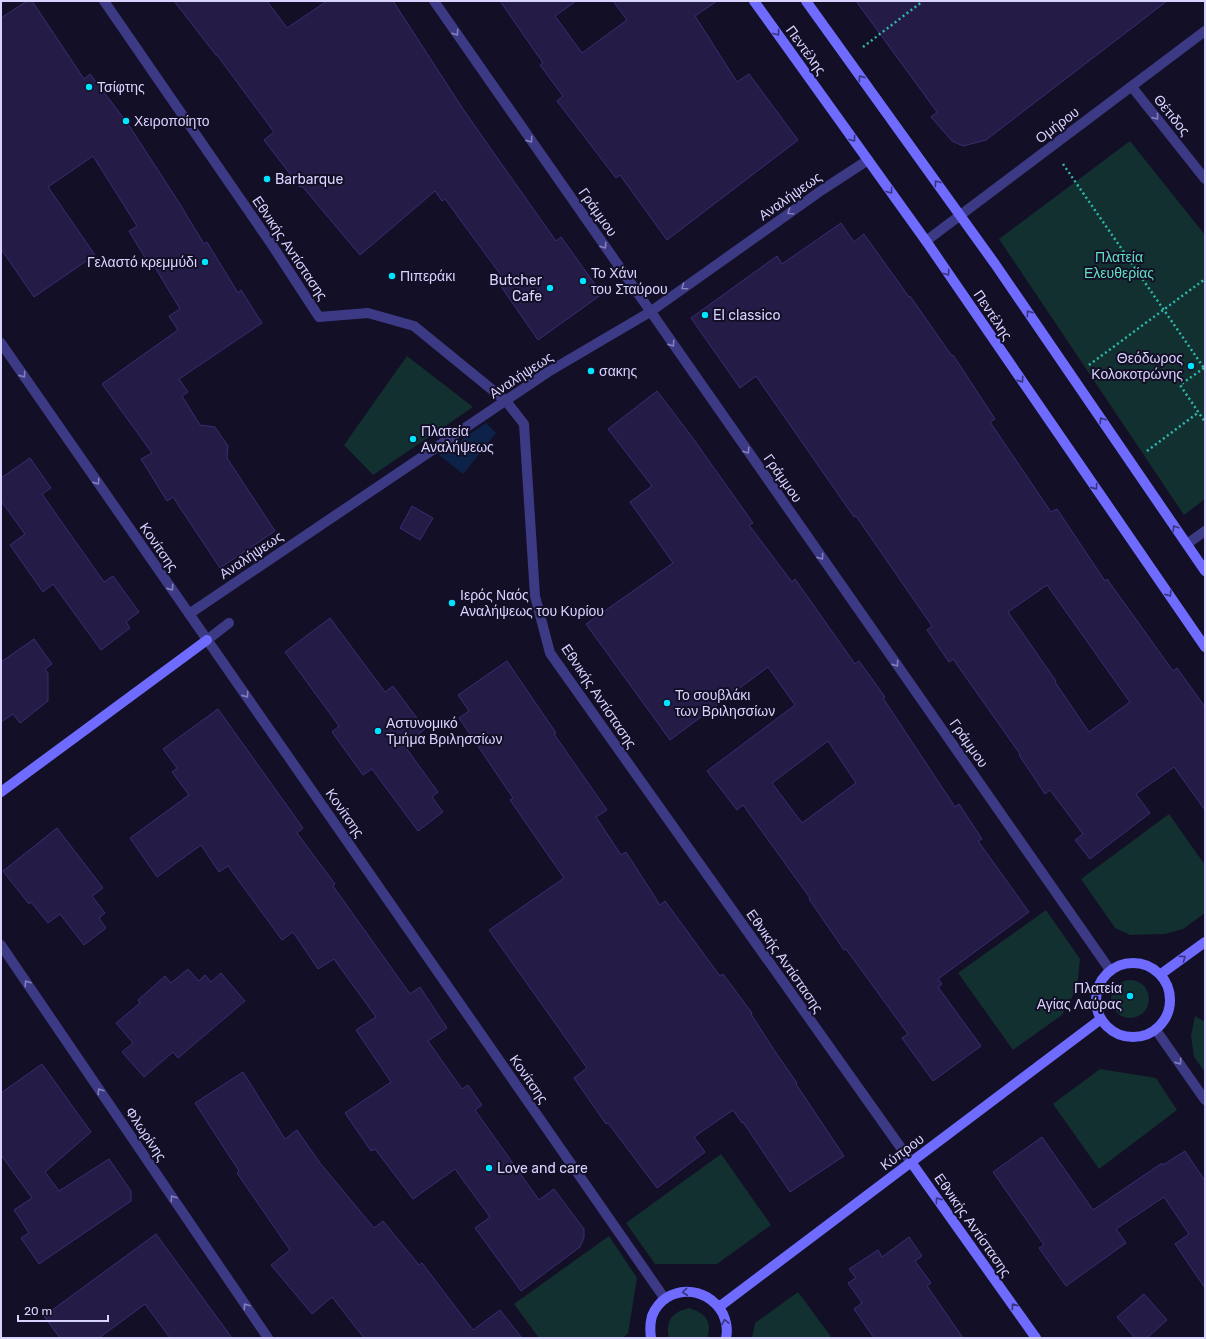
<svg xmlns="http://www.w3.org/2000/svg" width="1206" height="1339" font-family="Rubik,sans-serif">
<rect width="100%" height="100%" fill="#130f26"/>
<path fill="#12302f" d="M 1130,141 L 1205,235 L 1205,499 L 1184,515 L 999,239 Z
M 407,356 L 473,407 L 373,475 L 344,445 Z
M 1169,814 L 1205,865 L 1205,913 L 1183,929 L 1165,934 L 1130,935 L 1115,928 L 1081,879 Z
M 1046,910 L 1080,959 L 1077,988 L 1062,1015 L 1013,1050 L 958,973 Z
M1111 999a19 19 0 1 1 38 0a19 19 0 1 1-38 0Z
M 1195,1016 L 1205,1022 L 1205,1072 L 1194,1057 L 1191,1036 Z
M 1100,1069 L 1156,1078 L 1177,1110 L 1099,1169 L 1053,1104 Z
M 721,1154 L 771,1225 L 717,1264 L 655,1264 L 626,1223 Z
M 609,1236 L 637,1278 L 628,1334 L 622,1338 L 539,1338 L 514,1304 Z
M 798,1292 L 832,1338 L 752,1338 L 755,1323 Z
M 689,1308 C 705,1313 713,1321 707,1338 L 669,1338 C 665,1321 672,1312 689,1308 Z"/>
<path fill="#0c2248" d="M 486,423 L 496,433 L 463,474 L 439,455 Z"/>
<path fill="#241b47" stroke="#3b2d73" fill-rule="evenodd" d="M 27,1 L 32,1 L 84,79 L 90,74 L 128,124 L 178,201 L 204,244 L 207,242 L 238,293 L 241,290 L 262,323 L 179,379 L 188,392 L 182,396 L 200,425 L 215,427 L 228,446 L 227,458 L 275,531 L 220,568 L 173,497 L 167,501 L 141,459 L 152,453 L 102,384 L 178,330 L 169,316 L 180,309 L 153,264 L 150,266 L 129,231 L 137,226 L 93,156 L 48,187 L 95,255 L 34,297 L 1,249 L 1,18 Z
M 174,1 L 267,1 L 287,28 L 327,1 L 393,1 L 463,109 L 498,159 L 556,241 L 561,237 L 602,294 L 538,340 L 498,282 L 503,278 L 445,199 L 442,201 L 435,191 L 360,255 L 302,186 L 300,187 L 264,140 L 274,132 L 217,55 L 216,55 Z
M 500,1 L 576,1 L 555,16 L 582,53 L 627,20 L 613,1 L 717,1 L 695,16 L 737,82 L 749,74 L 798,140 L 667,240 L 620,175 L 616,178 L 557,101 L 563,96 L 540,65 L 543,63 Z
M 856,1 L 1167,1 L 986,140 L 963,146 L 952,141 L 931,117 L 937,112 Z
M 841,223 L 854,242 L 864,234 L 909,297 L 910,296 L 952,356 L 953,355 L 995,419 L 990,422 L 1051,512 L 1057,509 L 1105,581 L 1107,579 L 1173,671 L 1177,668 L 1205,707 L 1205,810 L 1174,767 L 1136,794 L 1150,813 L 1090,859 L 1075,840 L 1083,834 L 1050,790 L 1045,794 L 1019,755 L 1020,754 L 953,659 L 949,662 L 927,630 L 932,626 L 856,516 L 854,517 L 756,376 L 740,388 L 691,318 L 777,256 L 782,264 ZM 1047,585 L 1130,702 L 1089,732 L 1055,682 L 1056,681 L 1008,612 Z
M 657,391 L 692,437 L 753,523 L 749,525 L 792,582 L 795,579 L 855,664 L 859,661 L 885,697 L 883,698 L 955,807 L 959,804 L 982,839 L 978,841 L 1029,912 L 938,979 L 942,984 L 938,987 L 981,1046 L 933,1081 L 902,1038 L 908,1034 L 846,949 L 844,950 L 809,899 L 810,898 L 743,805 L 737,810 L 707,771 L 795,705 L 768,667 L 670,740 L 586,624 L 673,563 L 630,502 L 652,486 L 608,429 ZM 828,741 L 856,783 L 802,823 L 772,783 Z
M 30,458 L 51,488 L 42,494 L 104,582 L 113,576 L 139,612 L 126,622 L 130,628 L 101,650 L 53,584 L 43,592 L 10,545 L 25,534 L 1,501 L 1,478 Z
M 412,506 L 433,518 L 420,540 L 400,528 Z
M 330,618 L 385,692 L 393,686 L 425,729 L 404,745 L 438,792 L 432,797 L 443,812 L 418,831 L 372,769 L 363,775 L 332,732 L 339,726 L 285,652 Z
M 34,639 L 52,664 L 45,669 L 48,673 L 48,701 L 20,723 L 13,714 L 1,722 L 1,662 Z
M 507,661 L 556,733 L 554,734 L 607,810 L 596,817 L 621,855 L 626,852 L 660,905 L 665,901 L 720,976 L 723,974 L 752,1013 L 751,1014 L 774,1050 L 797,1083 L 796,1084 L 844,1156 L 790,1192 L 743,1122 L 742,1123 L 733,1110 L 694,1137 L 705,1152 L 657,1188 L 608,1123 L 606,1124 L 574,1078 L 587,1068 L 489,930 L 564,878 L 510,800 L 513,798 L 459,718 L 469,711 L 458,695 Z
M 218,709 L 303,828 L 297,833 L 335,884 L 333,886 L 410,994 L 420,987 L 447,1028 L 428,1041 L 462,1089 L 468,1085 L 482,1105 L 475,1110 L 539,1200 L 554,1189 L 584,1229 L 584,1238 L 580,1247 L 521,1291 L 475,1228 L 490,1217 L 455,1169 L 413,1199 L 375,1149 L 371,1151 L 345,1113 L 391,1082 L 356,1030 L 376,1017 L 334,959 L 318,969 L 293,932 L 282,940 L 228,866 L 219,872 L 201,845 L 157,877 L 130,838 L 189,795 L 172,772 L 177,768 L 163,749 Z
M 57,828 L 103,888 L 92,896 L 105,913 L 99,918 L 106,928 L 84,945 L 60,914 L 48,923 L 31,902 L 29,904 L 3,871 Z
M 188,969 L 199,981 L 205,975 L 211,982 L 221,973 L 245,1001 L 178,1058 L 173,1052 L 144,1077 L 122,1052 L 133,1043 L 116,1023 L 140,1003 L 138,1000 L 165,976 L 171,983 Z
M 42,1064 L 91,1132 L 45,1172 L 59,1191 L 109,1159 L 131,1191 L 131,1201 L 39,1264 L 21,1238 L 29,1233 L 14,1210 L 32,1198 L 1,1155 L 1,1093 Z
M 243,1072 L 285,1139 L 297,1130 L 320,1163 L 374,1228 L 383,1221 L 419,1265 L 422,1263 L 473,1330 L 500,1310 L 522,1338 L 364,1338 L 332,1297 L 312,1314 L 271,1265 L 290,1250 L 237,1173 L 239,1171 L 195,1103 Z
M 1042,1137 L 1093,1210 L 1162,1163 L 1163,1165 L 1185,1151 L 1205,1181 L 1205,1288 L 1175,1244 L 1189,1234 L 1164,1197 L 1116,1229 L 1126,1243 L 1066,1286 L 1039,1248 L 1044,1245 L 993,1172 Z
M 156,1234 L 232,1338 L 170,1338 L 145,1304 L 99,1338 L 60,1338 L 44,1316 Z
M 909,1237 L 922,1256 L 915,1261 L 931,1283 L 927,1286 L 963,1338 L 874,1338 L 854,1309 L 862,1303 L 848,1283 L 856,1278 L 849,1269 L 878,1250 L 882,1257 Z
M 1144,1294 L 1167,1320 L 1147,1338 L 1135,1338 L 1117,1317 Z"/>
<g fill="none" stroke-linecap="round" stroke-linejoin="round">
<path stroke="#2fb8b0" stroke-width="2.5" stroke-dasharray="2 3" stroke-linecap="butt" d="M 863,47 L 923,1
M 1063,164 L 1204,368
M 1089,365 L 1205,279
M 1204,368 L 1180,385 L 1205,422
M 1147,451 L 1199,412"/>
<path stroke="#3d3a85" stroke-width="10" d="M 104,1 L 272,245 L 319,317 L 368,313 L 414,326 L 506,401 L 524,424 L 535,596 L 550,653 L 911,1162
M 434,1 L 1110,970
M 1132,87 L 1205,179
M 926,241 L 1205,31
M 1,343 L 665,1299
M 1187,544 L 1205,531
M 189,614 L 548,372 L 650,312 L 822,190 L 868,160
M 207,640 L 229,623
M 1,945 L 268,1338
M 1156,1030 L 1205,1100"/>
<path stroke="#6f6bff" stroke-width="10" d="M 754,1 L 926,241 L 1205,647
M 806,1 L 995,264 L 1205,571
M 1,792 L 207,640
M1096 1000a37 37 0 1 1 74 0a37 37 0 1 1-74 0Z
M 1161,974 L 1205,942
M 911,1162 L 1036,1338
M 719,1307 L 1101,1019
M 651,1338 C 650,1331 650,1323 652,1316 C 665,1284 707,1284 723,1314 C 726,1321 728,1330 726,1338"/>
</g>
<defs><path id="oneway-chevron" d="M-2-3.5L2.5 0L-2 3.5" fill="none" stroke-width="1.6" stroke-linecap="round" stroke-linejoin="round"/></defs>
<g stroke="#837fbc">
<use href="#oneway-chevron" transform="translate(456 33) rotate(55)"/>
<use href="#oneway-chevron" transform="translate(1156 117) rotate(51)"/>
<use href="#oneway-chevron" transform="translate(530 140) rotate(55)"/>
<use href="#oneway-chevron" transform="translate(790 212) rotate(145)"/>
<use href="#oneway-chevron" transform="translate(604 246) rotate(55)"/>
<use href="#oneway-chevron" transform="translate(684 287) rotate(145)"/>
<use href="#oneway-chevron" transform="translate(672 344) rotate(55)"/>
<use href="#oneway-chevron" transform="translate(23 375) rotate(55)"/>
<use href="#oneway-chevron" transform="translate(747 451) rotate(55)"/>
<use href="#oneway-chevron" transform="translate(97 482) rotate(55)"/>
<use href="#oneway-chevron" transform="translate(821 557) rotate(55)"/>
<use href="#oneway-chevron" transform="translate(171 588) rotate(55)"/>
<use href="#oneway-chevron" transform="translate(896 664) rotate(55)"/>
<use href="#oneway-chevron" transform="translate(246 695) rotate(55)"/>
<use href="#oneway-chevron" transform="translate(27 983) rotate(-124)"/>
<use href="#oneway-chevron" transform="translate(1179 1062) rotate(55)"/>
<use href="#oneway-chevron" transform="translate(100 1091) rotate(-124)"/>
<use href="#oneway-chevron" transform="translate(173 1198) rotate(-124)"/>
<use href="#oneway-chevron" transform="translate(246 1306) rotate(-124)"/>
</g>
<g stroke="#38347d">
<use href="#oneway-chevron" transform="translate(777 33) rotate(54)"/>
<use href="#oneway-chevron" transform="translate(861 78) rotate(-126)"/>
<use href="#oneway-chevron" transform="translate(853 139) rotate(54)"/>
<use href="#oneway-chevron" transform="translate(937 183) rotate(-126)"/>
<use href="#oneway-chevron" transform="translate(890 191) rotate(54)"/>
<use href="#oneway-chevron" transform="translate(947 273) rotate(56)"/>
<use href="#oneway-chevron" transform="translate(1029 313) rotate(-124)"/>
<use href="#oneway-chevron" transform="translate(1021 380) rotate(55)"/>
<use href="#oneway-chevron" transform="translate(1102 420) rotate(-124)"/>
<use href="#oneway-chevron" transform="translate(1095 487) rotate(55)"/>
<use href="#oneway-chevron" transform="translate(1175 528) rotate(-124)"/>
<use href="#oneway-chevron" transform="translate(1169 594) rotate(55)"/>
<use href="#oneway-chevron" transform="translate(1183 958) rotate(-36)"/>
<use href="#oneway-chevron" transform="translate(938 1200) rotate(-125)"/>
<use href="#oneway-chevron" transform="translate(685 1292) rotate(174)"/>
<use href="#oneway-chevron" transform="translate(1014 1306) rotate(-125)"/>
<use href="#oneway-chevron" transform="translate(725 1322) rotate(-102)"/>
</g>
<g fill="#00e5ff" stroke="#130f26" stroke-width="1.5">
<circle cx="89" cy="87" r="4"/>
<circle cx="126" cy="121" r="4"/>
<circle cx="267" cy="179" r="4"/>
<circle cx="205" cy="262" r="4"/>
<circle cx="392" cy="276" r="4"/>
<circle cx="583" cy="281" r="4"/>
<circle cx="550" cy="288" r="4"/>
<circle cx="705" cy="315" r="4"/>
<circle cx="1191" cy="366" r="4"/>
<circle cx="591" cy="371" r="4"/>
<circle cx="413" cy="439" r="4"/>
<circle cx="452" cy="603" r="4"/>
<circle cx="667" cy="703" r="4"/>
<circle cx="378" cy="731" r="4"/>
<circle cx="1130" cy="996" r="4"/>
<circle cx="489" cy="1168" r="4"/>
</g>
<g text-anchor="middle" stroke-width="4" stroke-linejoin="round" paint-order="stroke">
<g font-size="14" fill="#d9d4ff" stroke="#130f26">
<text transform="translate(806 50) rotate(54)" y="5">Πεντέλης</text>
<text transform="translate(1172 115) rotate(51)" y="5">Θέτιδος</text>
<text transform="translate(1057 125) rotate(-37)" y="5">Ομήρου</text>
<text transform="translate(790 196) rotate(-35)" y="5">Αναλήψεως</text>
<text transform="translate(598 212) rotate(55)" y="5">Γράμμου</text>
<text transform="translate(290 248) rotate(56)" y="5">Εθνικής Αντίστασης</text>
<text transform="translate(993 315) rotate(56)" y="5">Πεντέλης</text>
<text transform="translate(521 375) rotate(-33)" y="5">Αναλήψεως</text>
<text transform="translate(783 478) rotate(55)" y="5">Γράμμου</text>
<text transform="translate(159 547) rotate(55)" y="5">Κονίτσης</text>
<text transform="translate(251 555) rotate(-34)" y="5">Αναλήψεως</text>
<text transform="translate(599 696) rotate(56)" y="5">Εθνικής Αντίστασης</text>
<text transform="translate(969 743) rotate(55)" y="5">Γράμμου</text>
<text transform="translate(345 813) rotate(55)" y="5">Κονίτσης</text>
<text transform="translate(785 961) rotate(55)" y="5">Εθνικής Αντίστασης</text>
<text transform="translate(529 1079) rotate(55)" y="5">Κονίτσης</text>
<text transform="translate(146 1134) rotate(56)" y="5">Φλωρίνης</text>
<text transform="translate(902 1152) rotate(-37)" y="5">Κύπρου</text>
<text transform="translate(973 1225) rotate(55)" y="5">Εθνικής Αντίστασης</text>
</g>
<g font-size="14" fill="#d9d4ff" stroke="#130f26" text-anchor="start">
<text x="97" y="92">Τσίφτης</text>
<text x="134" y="126">Χειροποίητο</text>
<text x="275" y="184">Barbarque</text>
<text x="197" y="267" text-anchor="end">Γελαστό κρεμμύδι</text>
<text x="591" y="278">Το Χάνι<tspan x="591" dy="16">του Σταύρου</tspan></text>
<text x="400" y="281">Πιπεράκι</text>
<text x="542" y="285" text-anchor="end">Butcher<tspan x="542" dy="16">Cafe</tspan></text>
<text x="713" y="320">El classico</text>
<text x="1183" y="363" text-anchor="end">Θεόδωρος<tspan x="1183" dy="16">Κολοκοτρώνης</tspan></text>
<text x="599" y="376">σακης</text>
<text x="421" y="436">Πλατεία<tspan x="421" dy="16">Αναλήψεως</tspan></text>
<text x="460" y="600">Ιερός Ναός<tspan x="460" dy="16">Αναλήψεως του Κυρίου</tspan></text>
<text x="675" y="700">Το σουβλάκι<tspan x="675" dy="16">των Βριλησσίων</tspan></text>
<text x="386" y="728">Αστυνομικό<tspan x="386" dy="16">Τμήμα Βριλησσίων</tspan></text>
<text x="1122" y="993" text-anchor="end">Πλατεία<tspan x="1122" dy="16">Αγίας Λαύρας</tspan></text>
<text x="497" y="1173">Love and care</text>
</g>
<g font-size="14" fill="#5fe0c0" stroke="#130f26">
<text x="1119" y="262">Πλατεία<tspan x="1119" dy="16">Ελευθερίας</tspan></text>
</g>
</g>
<rect width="1206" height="1339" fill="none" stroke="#d9d4ff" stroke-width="4"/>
<path d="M18 1315v6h90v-6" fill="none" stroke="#d9d4ff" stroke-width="2"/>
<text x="24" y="1315" font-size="12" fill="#d9d4ff" stroke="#130f26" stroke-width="3" paint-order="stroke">20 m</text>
</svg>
